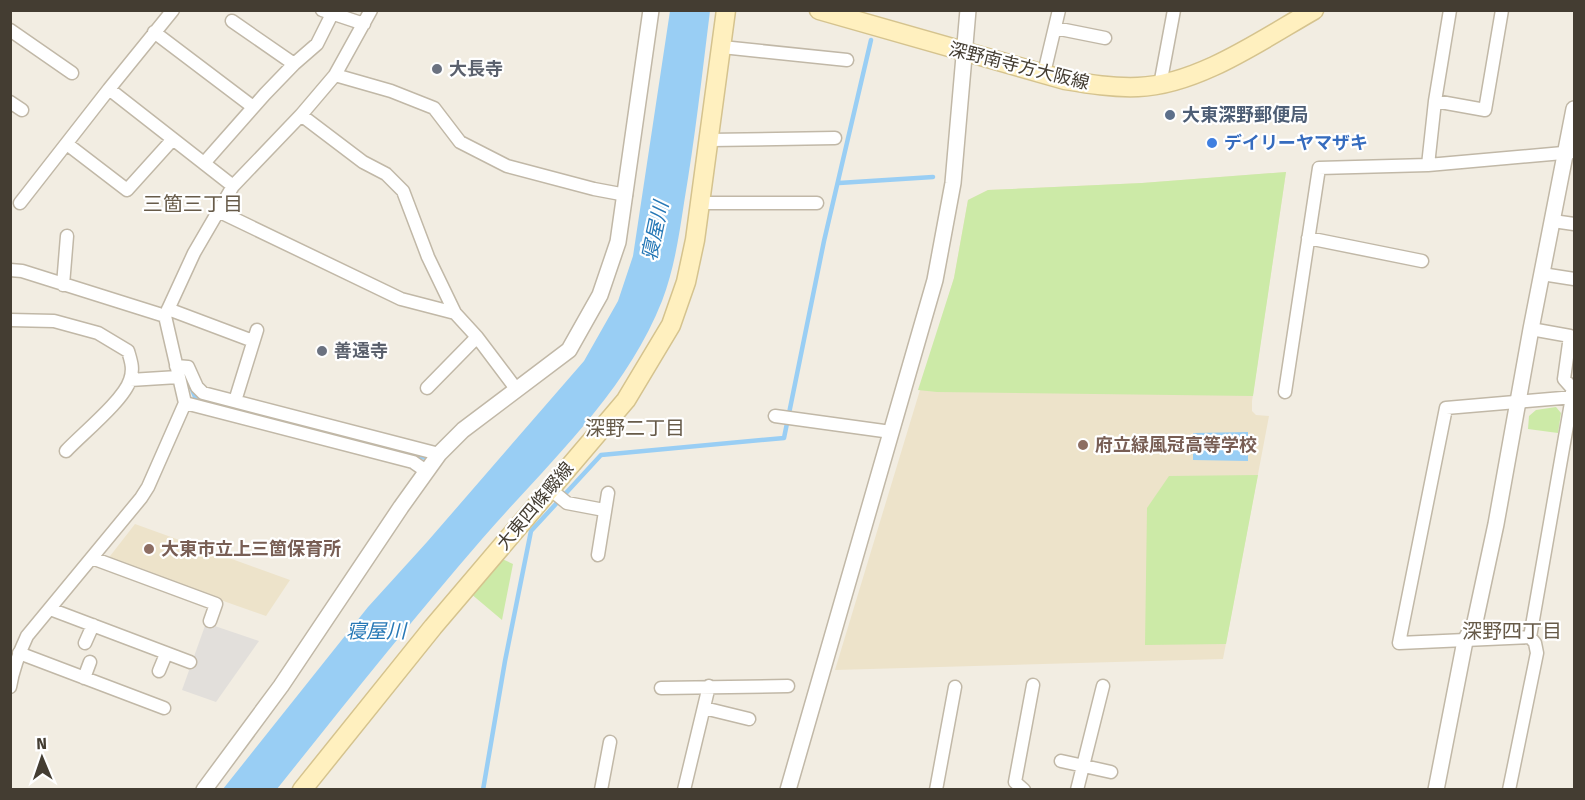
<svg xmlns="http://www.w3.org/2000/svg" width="1585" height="800" font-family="'Fira Sans','Noto Sans JP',sans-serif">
<rect width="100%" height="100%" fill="#f2ede2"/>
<path fill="#ede3ca" d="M 1286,172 L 1252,401 L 1252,411 L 1256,415 L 1269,416 L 1223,659 L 835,670 L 954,278 L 968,200 L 988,190 L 1142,183 Z
M 135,524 L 290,580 L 266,616 L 107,560 Z"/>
<path fill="#cceaa7" d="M 1286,172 L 1253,396 L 937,392 L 918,390 L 954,278 L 968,200 L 988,190 L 1142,183 Z
M 1556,407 L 1561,413 L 1558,433 L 1528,429 L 1529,416 L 1536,410 Z
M 1258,475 L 1226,644 L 1145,645 L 1147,508 L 1169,476 Z
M 500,558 L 513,564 L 502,620 L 470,593 Z"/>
<path fill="#e2dfdb" d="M 206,623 L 259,641 L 216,702 L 182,690 Z"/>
<path fill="#99cef4" d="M 670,11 L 710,11 C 702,75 695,139 684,203 C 679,236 674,270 662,301 C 625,395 546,465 482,539 C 411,621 344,705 277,789 L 223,789 L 368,607 L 427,542 L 584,361 L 618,301 L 633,256 Z
M 1248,432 L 1248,461 L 1193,460 L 1193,433 Z"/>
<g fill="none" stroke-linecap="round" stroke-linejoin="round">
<path stroke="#99cef4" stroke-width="4.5" d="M 839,183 L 933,177
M 191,387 L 195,397 L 426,458
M 483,790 L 505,661 L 531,531 L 601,455 L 784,438 L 824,241 L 871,40"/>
<defs>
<path id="minor" d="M 322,10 L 364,24
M 232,21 L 294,64
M 1055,28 L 1105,38
M 10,30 L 72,73
M 154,32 L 253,107
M 722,47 L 847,60
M 1044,73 L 1059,10
M 335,75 L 391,91 L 434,108 L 460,142 L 507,166 L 594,189 L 626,195
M 1160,85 L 1174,10
M 109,89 L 173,10
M 1435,101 L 1485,110 L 1502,10
M 10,102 L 22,110
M 301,115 L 363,162 L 386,174 L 403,191 L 428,257 L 455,313
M 709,140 L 835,138
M 67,144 L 127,190 L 173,139
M 205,162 L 265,94 L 294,64 L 317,44 L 334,10
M 1428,165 L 1435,101 L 1450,10
M 20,203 L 109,89 L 233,186
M 700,203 L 817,203
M 218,211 L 401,299 L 455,313 L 477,337 L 517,390
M 1553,221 L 1574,224
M 1308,238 L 1422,261
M 10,270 L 22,271 L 165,316
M 1542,274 L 1574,279
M 63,285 L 67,236
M 168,309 L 253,341
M 10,320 L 54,321 L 98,333 L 128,351 C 131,361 134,369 130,380 C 124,400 82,434 66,451
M 176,366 L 188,367 L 197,387 L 203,393 L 439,454
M 130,380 L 178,377
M 427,388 L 477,337
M 1285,392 L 1319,168 L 1428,165 L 1574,152
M 235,401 L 257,330
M 185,403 L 413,462 L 426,471
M 775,416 L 891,432
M 550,489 L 567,503 L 604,510
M 598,555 L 608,493
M 92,558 L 216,604 L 210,621
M 50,609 L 190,662
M 1530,637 L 1399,643 L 1446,408 L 1574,397
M 85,643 L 93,625
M 19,653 L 164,708
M 159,671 L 166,654
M 84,678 L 90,662
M 10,687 C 13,669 19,653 27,636 L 141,498 L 148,487 L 185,403 L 165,316 L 194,253 L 233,186 L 301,115 L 335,75 L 371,10
M 661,688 L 788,686
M 704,708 L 749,719
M 1061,761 L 1111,772
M 601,790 L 610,742
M 684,790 L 709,686
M 936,790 L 955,687
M 1024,790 L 1015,782 L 1033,685
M 1077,790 L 1103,686
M 1509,790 L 1537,653 L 1535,643 L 1530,637 L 1572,397 L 1572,388 L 1564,379 L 1570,336 L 1531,329"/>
<path id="tertiary" d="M 204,790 L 281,686 L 401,507 L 439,454 L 463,430 L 569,350 L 600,295 L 618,242 L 651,10
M 788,790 L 935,280 L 953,183 L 968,10
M 1436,790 L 1465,641 L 1475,622 L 1496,524 L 1531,329 L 1574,109"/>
<path id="secondary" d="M 819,10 L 1065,80 C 1089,84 1113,88 1138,87 C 1198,85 1263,39 1314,10
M 302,790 L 433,627 L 626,400 L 671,325 L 686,282 L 695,240 L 726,10"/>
</defs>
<use href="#minor" stroke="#c1b8a7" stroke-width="15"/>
<use href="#tertiary" stroke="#c1b8a7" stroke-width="18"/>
<use href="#secondary" stroke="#d5c38e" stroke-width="21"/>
<use href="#minor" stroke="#fff" stroke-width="12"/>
<use href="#tertiary" stroke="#fff" stroke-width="15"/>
<use href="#secondary" stroke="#fff0bf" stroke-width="18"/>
</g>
<g fill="#6b7280" stroke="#fff" stroke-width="2">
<circle cx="437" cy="69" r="6"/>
<circle cx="322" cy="351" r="6"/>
</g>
<circle fill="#5c6f8a" stroke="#fff" stroke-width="2" cx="1170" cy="115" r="6"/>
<circle fill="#3f7fe0" stroke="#fff" stroke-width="2" cx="1212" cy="143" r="6"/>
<g fill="#8d6e63" stroke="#fff" stroke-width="2">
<circle cx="1083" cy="445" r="6"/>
<circle cx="149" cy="549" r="6"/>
</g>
<g text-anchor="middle" stroke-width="4.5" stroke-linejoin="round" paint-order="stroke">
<g font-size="18" fill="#443d32" stroke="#fff">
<text transform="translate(1019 66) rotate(14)" y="6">深野南寺方大阪線</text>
<text transform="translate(535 506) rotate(-50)" y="6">大東四條畷線</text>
</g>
<g font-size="18" font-weight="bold" fill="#5b616d" stroke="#fff" text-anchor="start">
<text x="449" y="75">大長寺</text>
<text x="334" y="357">善遠寺</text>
</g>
<g font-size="18" font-weight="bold" fill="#4e5e75" stroke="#fff" text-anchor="start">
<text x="1182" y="121">大東深野郵便局</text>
</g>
<g font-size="18" font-weight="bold" fill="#366cbe" stroke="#fff" text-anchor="start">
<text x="1224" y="149">デイリーヤマザキ</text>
</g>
<g font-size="18" font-weight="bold" fill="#785e54" stroke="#fff" text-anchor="start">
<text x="1095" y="451">府立緑風冠高等学校</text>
<text x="161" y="555">大東市立上三箇保育所</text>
</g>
<g font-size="20" fill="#675b49" stroke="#fff">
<text x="193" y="211">三箇三丁目</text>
<text x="635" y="435">深野二丁目</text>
<text x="1512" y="638">深野四丁目</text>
</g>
<g font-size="20" font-style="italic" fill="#2678b6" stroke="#fff">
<text transform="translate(655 231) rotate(-78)" y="7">寝屋川</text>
<text x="376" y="638">寝屋川</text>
</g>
</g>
<rect width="1585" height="800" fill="none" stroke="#443d32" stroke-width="24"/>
<g transform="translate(42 758) rotate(358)" stroke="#ffffff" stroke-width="4.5" paint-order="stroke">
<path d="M0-4.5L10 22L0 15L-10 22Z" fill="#443d32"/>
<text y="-9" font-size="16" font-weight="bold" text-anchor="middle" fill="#443d32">N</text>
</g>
</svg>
